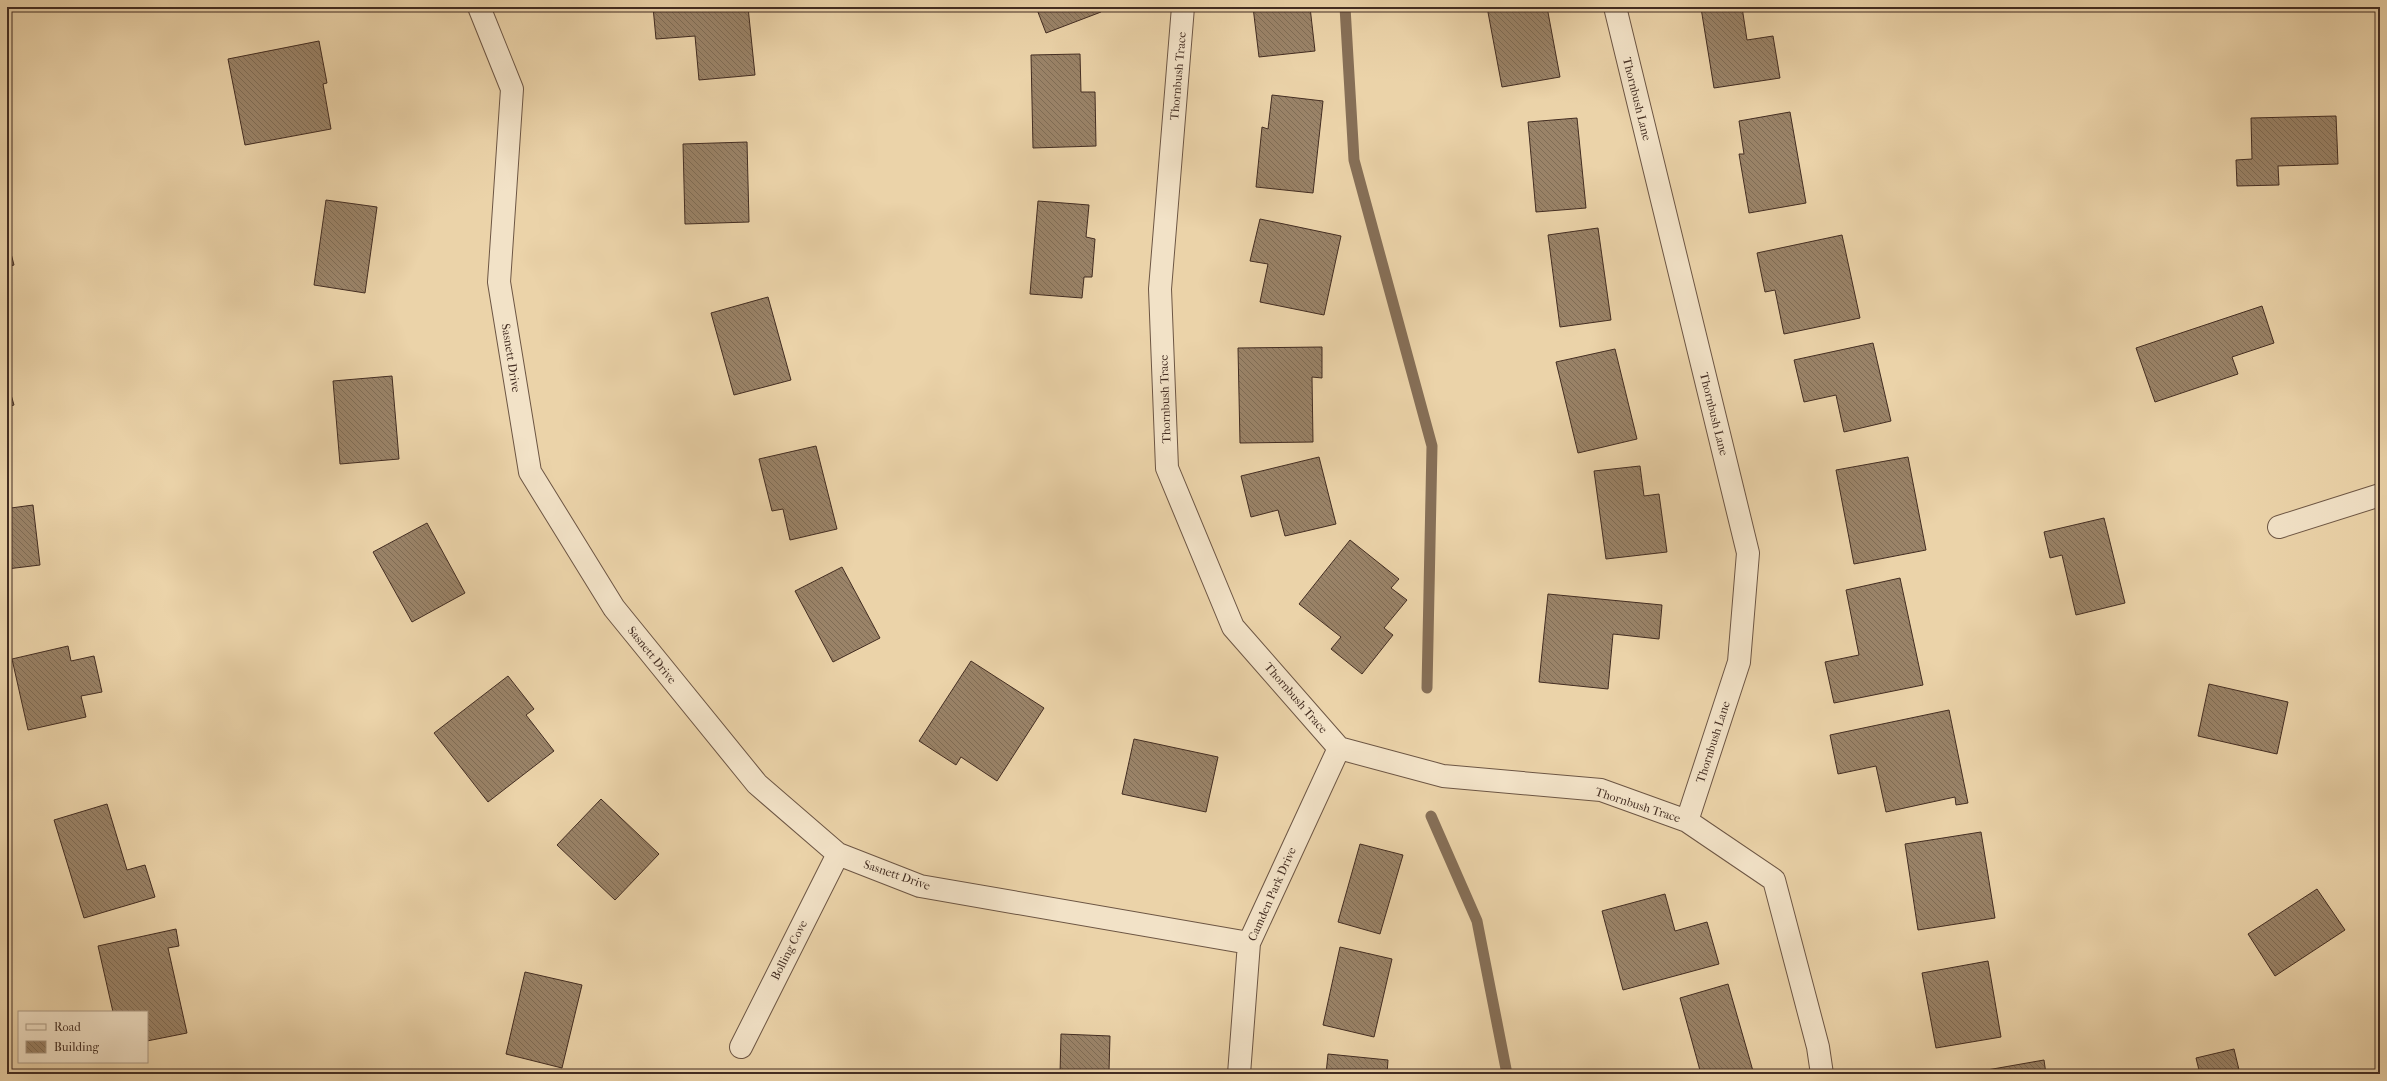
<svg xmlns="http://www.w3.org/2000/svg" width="2387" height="1081" font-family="'IM FELL French Canon',serif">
<defs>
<pattern id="building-back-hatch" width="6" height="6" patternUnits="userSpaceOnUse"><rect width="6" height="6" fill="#9a8368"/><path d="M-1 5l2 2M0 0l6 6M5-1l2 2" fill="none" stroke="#7f6c55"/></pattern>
</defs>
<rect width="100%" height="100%" fill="#ebd3a9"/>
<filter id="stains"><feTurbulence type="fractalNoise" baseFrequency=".005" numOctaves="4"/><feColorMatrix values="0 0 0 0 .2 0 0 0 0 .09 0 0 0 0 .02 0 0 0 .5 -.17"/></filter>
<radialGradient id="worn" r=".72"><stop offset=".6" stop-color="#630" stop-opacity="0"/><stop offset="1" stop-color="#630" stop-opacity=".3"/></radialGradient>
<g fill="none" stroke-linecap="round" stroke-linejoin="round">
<path stroke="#866f57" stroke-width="11" d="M 1345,7 L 1354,160 L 1432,446 L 1427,688
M 1431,816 L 1477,921 L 1507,1074"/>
</g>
<path fill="url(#building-back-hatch)" stroke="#432d22" d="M 653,7 L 748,7 L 755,75 L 699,80 L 695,36 L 656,39 Z
M 1036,7 L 1099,7 L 1101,12 L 1046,33 Z
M 1253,7 L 1310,7 L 1315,51 L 1259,57 Z
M 1487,7 L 1547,7 L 1560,77 L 1502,87 Z
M 1709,7 L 1742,7 L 1747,40 L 1773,36 L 1780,78 L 1714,88 L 1701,8 Z
M 319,41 L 327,83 L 323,84 L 331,129 L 245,145 L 228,59 Z
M 1080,54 L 1081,92 L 1095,92 L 1096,146 L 1033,148 L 1031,55 Z
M 1272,95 L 1323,101 L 1313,193 L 1256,187 L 1262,127 L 1268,129 Z
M 1790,112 L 1806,203 L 1749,213 L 1739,154 L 1744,154 L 1739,121 Z
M 2336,116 L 2338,164 L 2278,166 L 2279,185 L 2237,186 L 2236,160 L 2252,159 L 2251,118 Z
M 1577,118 L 1586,208 L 1536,212 L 1528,122 Z
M 747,142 L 749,222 L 685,224 L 683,144 Z
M 326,200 L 377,207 L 365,293 L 314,285 Z
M 1038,201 L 1089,205 L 1086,237 L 1095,239 L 1092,277 L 1084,277 L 1082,298 L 1030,294 Z
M 1260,219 L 1341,236 L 1324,315 L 1260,302 L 1268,264 L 1250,261 Z
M 1598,228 L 1611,320 L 1560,327 L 1548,235 Z
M 1842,235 L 1860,318 L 1784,334 L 1775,290 L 1765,292 L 1757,253 Z
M 7,238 L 14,265 L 7,267 Z
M 768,297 L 791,380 L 734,395 L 711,313 Z
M 2262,306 L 2274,343 L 2232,357 L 2238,374 L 2155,402 L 2136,348 Z
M 1873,343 L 1891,421 L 1844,432 L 1836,395 L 1804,402 L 1794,360 Z
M 1322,347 L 1322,378 L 1312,377 L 1313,442 L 1240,443 L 1238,348 Z
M 1615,349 L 1637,439 L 1578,453 L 1556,362 Z
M 392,376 L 399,459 L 340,464 L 333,381 Z
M 7,381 L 14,405 L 7,407 Z
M 816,446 L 837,529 L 790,540 L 783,509 L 772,511 L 759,459 Z
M 1319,457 L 1336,524 L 1285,536 L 1278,510 L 1251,517 L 1241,476 Z
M 1908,457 L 1926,550 L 1854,564 L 1836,470 Z
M 1640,466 L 1644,496 L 1659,494 L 1667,552 L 1606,559 L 1594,471 Z
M 7,495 L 9,495 L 11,508 L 33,505 L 40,565 L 7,569 Z
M 2104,518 L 2125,603 L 2076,615 L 2062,555 L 2050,558 L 2044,532 Z
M 427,523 L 465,593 L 412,622 L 373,552 Z
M 1350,540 L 1399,579 L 1391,588 L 1407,600 L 1384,628 L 1393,635 L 1362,674 L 1331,649 L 1341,637 L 1299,604 Z
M 842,567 L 880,638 L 833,662 L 795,591 Z
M 1900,578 L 1923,685 L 1834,703 L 1825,662 L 1859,655 L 1846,590 Z
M 1548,594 L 1662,605 L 1659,639 L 1613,634 L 1608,689 L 1539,682 Z
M 68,646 L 71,661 L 94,656 L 102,692 L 81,696 L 86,717 L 28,730 L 12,659 Z
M 971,661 L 1044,708 L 997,781 L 961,757 L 956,765 L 919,741 Z
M 508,676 L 534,709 L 526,715 L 554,751 L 488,802 L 434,733 Z
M 2209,684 L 2288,702 L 2277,754 L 2198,736 Z
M 1949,710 L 1968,803 L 1956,805 L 1955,797 L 1886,812 L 1876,766 L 1838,774 L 1830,735 Z
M 1134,739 L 1218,757 L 1206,812 L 1122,794 Z
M 601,799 L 659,854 L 615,900 L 557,845 Z
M 107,804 L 127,870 L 145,865 L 155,897 L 84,918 L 54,820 Z
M 1981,832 L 1995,918 L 1918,930 L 1905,844 Z
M 1360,844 L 1403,855 L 1380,934 L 1338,922 Z
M 2317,889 L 2345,930 L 2275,976 L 2248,934 Z
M 1665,894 L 1675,931 L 1707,922 L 1719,964 L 1623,990 L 1602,911 Z
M 176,929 L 179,946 L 168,948 L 187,1033 L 147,1041 L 147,1012 L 113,1012 L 98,946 Z
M 1340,947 L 1392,959 L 1374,1037 L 1323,1025 Z
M 1988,961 L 2001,1037 L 1936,1048 L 1922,973 Z
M 525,972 L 582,985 L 562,1068 L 506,1054 Z
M 1728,984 L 1753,1071 L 1744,1074 L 1701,1074 L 1680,998 Z
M 1061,1034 L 1110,1036 L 1109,1071 L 1120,1071 L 1120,1074 L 1060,1074 Z
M 2234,1049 L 2240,1074 L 2200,1074 L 2196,1058 Z
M 1328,1054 L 1388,1060 L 1387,1074 L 1326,1074 Z
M 2044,1060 L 2046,1074 L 1970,1073 Z"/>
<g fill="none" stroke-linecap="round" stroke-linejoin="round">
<defs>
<path id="street" d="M 479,7 L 512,89 L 499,282 L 530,472 L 614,608 L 757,784 L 838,854 L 920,886 L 1249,943
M 1183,7 L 1160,289 L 1167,468 L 1233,627 L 1339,748 L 1443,776 L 1601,790 L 1687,821 L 1774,880 L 1818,1047 L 1822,1074
M 1615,7 L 1748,553 L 1739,662 L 1687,821
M 2279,527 L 2380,495
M 741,1047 L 838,854
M 1239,1074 L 1249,943 L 1339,748"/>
</defs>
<use href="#street" stroke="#6d5644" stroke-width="24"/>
<use href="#street" stroke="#f2e2c7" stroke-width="22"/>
</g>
<g text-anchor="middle" stroke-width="3" stroke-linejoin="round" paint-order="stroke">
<g font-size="12" fill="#432d22" stroke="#f2e2c7">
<text transform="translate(1178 76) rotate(-85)" y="4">Thornbush Trace</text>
<text transform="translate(1637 99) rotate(76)" y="4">Thornbush Lane</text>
<text transform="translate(511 358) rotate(81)" y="4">Sasnett Drive</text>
<text transform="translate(1165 399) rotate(-92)" y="4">Thornbush Trace</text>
<text transform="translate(1714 414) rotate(76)" y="4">Thornbush Lane</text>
<text transform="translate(652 655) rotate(51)" y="4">Sasnett Drive</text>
<text transform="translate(1296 698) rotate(49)" y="4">Thornbush Trace</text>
<text transform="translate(1713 742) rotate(-72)" y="4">Thornbush Lane</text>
<text transform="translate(1638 805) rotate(18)" y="4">Thornbush Trace</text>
<text transform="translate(897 875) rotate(19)" y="4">Sasnett Drive</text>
<text transform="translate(1272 894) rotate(-66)" y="4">Camden Park Drive</text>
<text transform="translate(789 950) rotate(-63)" y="4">Bolling Cove</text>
</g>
</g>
<rect width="2387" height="1081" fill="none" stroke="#ebd3a9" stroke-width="24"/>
<rect x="8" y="8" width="2371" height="1065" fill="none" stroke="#432d22" stroke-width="2"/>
<rect x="12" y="12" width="2363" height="1057" fill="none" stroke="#432d22"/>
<rect x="18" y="1011" width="130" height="52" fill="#f2e2c7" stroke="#ac9a85"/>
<rect x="26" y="1024" width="20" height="6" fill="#f2e2c7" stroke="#ac9a85"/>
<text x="54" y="1031" font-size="12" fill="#432d22">Road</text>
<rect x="26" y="1041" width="20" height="12" fill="url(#building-back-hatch)" stroke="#ac9a85"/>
<text x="54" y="1051" font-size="12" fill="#432d22">Building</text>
<rect width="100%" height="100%" filter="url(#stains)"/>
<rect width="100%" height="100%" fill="url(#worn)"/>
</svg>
